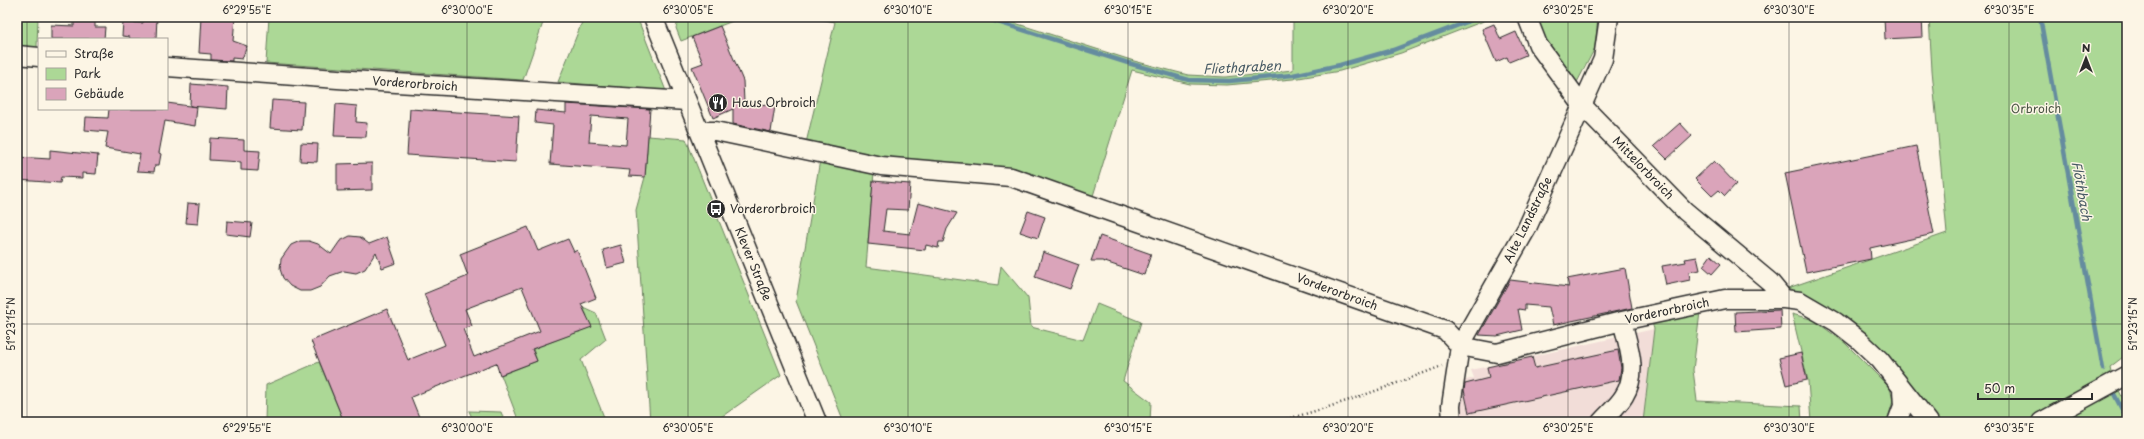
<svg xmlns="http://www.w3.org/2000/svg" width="2144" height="439" font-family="'Playpen Sans',sans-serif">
<rect width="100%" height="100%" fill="#fcf5e5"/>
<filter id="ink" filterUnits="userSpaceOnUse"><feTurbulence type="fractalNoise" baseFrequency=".025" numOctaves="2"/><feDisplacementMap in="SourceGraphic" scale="8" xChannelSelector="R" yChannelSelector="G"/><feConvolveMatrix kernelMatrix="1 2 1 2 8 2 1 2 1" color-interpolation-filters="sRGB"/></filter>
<g filter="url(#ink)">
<path fill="#f2ddd8" d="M 1654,329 L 1643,422 L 1460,422 L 1458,385 L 1462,381 L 1474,378 L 1471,370 Z"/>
<path fill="#acd896" stroke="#6c8260" d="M 17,17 L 38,17 L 37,48 L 17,47 Z
M 269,17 L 545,17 L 523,80 L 266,63 Z
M 584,17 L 637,17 L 666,91 L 558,82 Z
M 679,17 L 743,17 L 681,41 L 676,28 Z
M 810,17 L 996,17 L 1134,61 L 1188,75 L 1225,77 L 1293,70 L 1293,17 L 1494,17 L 1401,53 L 1340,71 L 1293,79 L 1227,85 L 1190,84 L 1132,70 L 1092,199 L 875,159 L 806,143 L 835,22 Z
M 1534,17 L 1598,17 L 1595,48 L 1575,86 L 1545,45 Z
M 1929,17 L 2127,17 L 2127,354 L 2110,367 L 2112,376 L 2127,407 L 2127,422 L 1938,422 L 1814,300 L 1788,288 L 1947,233 L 1932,70 Z
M 648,136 L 686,139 L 781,375 L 714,422 L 650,422 L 636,210 L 645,177 Z
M 820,160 L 874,172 L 866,267 L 998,285 L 1001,266 L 1028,298 L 1031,327 L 1083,340 L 1097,304 L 1141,322 L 1123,381 L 1151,402 L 1150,422 L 844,422 L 796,301 Z
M 583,307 L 596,313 L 606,339 L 581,360 L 606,422 L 519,422 L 501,375 L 537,361 L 533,349 L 574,333 L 580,332 L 581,319 L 587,316 Z
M 1700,312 L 1693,370 L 1697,401 L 1801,406 L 1802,422 L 1643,422 L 1654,329 L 1651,319 Z
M 1792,314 L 1814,320 L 1845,343 L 1890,388 L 1893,401 L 1887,422 L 1811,422 L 1808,381 Z
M 319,362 L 344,422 L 265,422 L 266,385 Z
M 469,411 L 501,412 L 505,422 L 474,422 Z"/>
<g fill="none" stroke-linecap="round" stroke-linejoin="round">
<path stroke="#658c9f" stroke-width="4.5" d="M 982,17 L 1128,63 L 1189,80 L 1229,81 L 1293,75 L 1340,65 L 1393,50 L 1480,17
M 2040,17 L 2103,369
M 2114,394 L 2127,419"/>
</g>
<path fill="#daa4ba" stroke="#2b2b2b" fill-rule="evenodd" d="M 74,17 L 95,17 L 95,27 L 105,27 L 104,39 L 51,39 L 51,25 L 74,26 Z
M 143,17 L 157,17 L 156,39 L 129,39 L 130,37 L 122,36 L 123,22 L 143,23 Z
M 201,17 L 235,17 L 233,41 L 247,46 L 242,59 L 232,58 L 232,61 L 211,60 L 211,54 L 199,53 Z
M 1884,17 L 1922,17 L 1923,37 L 1885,39 Z
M 1494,24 L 1500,39 L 1516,32 L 1526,55 L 1509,62 L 1507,57 L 1496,62 L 1482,29 Z
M 720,26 L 743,81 L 744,102 L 775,106 L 771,132 L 733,124 L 733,109 L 713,118 L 692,67 L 703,63 L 692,37 Z
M 191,84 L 228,87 L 227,109 L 190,106 Z
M 272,100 L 304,102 L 302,130 L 270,128 Z
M 167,103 L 197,107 L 195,126 L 165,121 L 159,153 L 161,154 L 159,165 L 155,165 L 154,172 L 137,171 L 140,154 L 105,148 L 108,132 L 85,130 L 86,117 L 108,118 L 109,109 L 167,109 Z
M 336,104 L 357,106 L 356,122 L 367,123 L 366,137 L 334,136 Z
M 566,104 L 650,109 L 645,177 L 629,176 L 630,170 L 550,164 L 553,125 L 535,123 L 536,110 L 566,113 ZM 591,116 L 628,119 L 626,145 L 589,142 Z
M 410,109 L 519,116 L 516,162 L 407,155 Z
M 1680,123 L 1692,136 L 1667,159 L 1654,146 Z
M 210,138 L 244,140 L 244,150 L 260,151 L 258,171 L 241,170 L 241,162 L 209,160 Z
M 301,143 L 318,144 L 317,162 L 300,161 Z
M 1916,146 L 1934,234 L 1870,248 L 1871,259 L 1806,272 L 1785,173 Z
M 50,150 L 98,155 L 96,174 L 82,173 L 82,178 L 61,177 L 60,183 L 18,180 L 17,157 L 50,159 Z
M 1714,161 L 1736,184 L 1725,196 L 1719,190 L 1712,196 L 1695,179 Z
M 372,163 L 372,190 L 337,191 L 337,164 Z
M 873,181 L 910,184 L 908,210 L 886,209 L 883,231 L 910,234 L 918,203 L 957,213 L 947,229 L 943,242 L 939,242 L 938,248 L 926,245 L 925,250 L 868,244 Z
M 188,203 L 200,204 L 198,224 L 186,223 Z
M 1028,211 L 1045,217 L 1038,238 L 1020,232 Z
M 227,221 L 252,223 L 250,237 L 226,234 Z
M 528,227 L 538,251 L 568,239 L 574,252 L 577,250 L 596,298 L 581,304 L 592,327 L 532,349 L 537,361 L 500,375 L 496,363 L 411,397 L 421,422 L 344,422 L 311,341 L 387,309 L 408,360 L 445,345 L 424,294 L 468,276 L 460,254 ZM 522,287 L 540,331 L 474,357 L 463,329 L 472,326 L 465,309 Z
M 350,236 L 360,237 L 369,244 L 387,237 L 396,263 L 382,268 L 376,252 L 365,269 L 356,273 L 344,271 L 330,276 L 320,287 L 310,291 L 300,291 L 290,286 L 283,278 L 280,269 L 281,259 L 291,245 L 300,241 L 309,241 L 318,244 L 331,254 L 340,241 Z
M 1100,236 L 1151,254 L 1144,275 L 1102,261 L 1091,261 Z
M 621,245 L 626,263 L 607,268 L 603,250 Z
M 1043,252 L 1079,265 L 1070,289 L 1035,277 Z
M 1711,255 L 1721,264 L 1712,274 L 1703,266 Z
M 1697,257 L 1700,270 L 1689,272 L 1690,280 L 1666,285 L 1662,266 L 1686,262 L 1685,259 Z
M 1625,268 L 1632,308 L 1553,325 L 1549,307 L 1525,305 L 1525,310 L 1518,309 L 1522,330 L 1497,336 L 1479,335 L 1510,280 L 1569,287 L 1567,279 Z
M 1780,310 L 1781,329 L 1736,332 L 1735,312 Z
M 1618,350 L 1621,368 L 1619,380 L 1469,413 L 1464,390 L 1465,384 L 1489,378 L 1487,367 L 1532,357 L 1535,368 Z
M 1801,353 L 1807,380 L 1786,385 L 1779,358 Z"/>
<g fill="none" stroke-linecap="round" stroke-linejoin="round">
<defs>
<path id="minor" d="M 653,17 L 817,422
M 1527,17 L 1538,45 L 1582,105 L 1685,211 L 1770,282 L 1784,299
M 17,55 L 39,57
M 167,67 L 380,82 L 687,101
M 699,131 L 715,131 L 881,166 L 1011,177 L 1445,330 L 1460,346 L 1497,353 L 1622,321 L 1725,299 L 1784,299 L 1800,301 L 1836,322 L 1859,340 L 1880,360 L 1929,422
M 1452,422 L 1451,406 L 1460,346 L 1527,228 L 1603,59 L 1609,17
M 1601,422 C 1608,414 1618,406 1624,396 C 1639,372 1628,345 1622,321
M 1897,422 L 1903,406 L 1902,389
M 2041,422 L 2127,375"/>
</defs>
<use href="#minor" stroke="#2b2b2b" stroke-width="21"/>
<path stroke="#2b2b2b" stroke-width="2.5" stroke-dasharray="1 3" stroke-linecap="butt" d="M 1275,422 C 1332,408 1387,387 1442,366"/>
<use href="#minor" stroke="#fcf5e5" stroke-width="18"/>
</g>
</g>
<path fill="none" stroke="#2b2b2b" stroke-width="1" stroke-opacity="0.45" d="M 27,17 L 27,422M 247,17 L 247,422M 467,17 L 467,422M 688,17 L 688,422M 908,17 L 908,422M 1128,17 L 1128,422M 1348,17 L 1348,422M 1568,17 L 1568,422M 1789,17 L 1789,422M 2009,17 L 2009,422M 17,324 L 2127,324"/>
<defs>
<symbol id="restaurant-disc" viewBox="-11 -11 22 22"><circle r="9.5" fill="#2b2b2b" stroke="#fcf5e5"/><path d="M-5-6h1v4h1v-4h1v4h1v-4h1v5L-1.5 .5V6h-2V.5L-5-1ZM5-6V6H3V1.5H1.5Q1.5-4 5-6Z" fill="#fff"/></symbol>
<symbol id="bus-disc" viewBox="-11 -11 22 22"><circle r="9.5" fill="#2b2b2b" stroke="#fcf5e5"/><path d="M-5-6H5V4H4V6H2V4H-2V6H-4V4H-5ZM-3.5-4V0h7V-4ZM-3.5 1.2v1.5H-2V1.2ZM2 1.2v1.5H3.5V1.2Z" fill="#fff"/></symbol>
</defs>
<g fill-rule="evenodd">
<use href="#restaurant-disc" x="707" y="92" width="22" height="22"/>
<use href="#bus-disc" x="705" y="198" width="22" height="22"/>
</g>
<g text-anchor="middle" stroke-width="3" stroke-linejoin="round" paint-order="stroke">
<g font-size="12" fill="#2b2b2b" stroke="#fcf5e5">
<text transform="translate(415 84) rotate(4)" y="4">Vorderorbroich</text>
<text transform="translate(1643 168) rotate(46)" y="4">Mittelorbroich</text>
<text transform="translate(1528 220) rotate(-64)" y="4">Alte Landstraße</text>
<text transform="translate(753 264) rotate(68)" y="4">Klever Straße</text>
<text transform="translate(1337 292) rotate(20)" y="4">Vorderorbroich</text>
<text transform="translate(1667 311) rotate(-12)" y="4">Vorderorbroich</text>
</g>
<g font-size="12" fill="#2b2b2b" stroke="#fcf5e5" text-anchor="start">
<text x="732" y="107">Haus Orbroich</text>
<text x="730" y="213">Vorderorbroich</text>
</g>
<g font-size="12" fill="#4b5646" stroke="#fcf5e5">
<text x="2036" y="113">Orbroich</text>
</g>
<g font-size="13" font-style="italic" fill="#485b65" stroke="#fcf5e5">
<text transform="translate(1242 67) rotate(-3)" y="5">Fliethgraben</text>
<text transform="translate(2082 191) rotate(80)" y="5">Flöthbach</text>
</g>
</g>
<rect width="2144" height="439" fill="none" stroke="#fcf5e5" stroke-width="44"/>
<rect x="38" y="38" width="130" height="72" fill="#fcf5e5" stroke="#a8a49b"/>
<rect x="46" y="51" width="20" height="6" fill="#fcf5e5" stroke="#a8a49b"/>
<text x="74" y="58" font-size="12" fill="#2b2b2b">Straße</text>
<rect x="46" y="68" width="20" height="12" fill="#acd896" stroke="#a8a49b"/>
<text x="74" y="78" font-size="12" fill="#2b2b2b">Park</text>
<rect x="46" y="88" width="20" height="12" fill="#daa4ba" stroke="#a8a49b"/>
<text x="74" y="98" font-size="12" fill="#2b2b2b">Gebäude</text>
<g transform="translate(2086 58)" stroke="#fcf5e5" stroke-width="3" paint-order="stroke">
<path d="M0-3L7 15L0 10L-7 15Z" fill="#2b2b2b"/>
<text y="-6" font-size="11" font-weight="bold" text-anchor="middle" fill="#2b2b2b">N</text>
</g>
<path d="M1978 393v6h114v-6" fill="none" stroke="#2b2b2b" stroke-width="2"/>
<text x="1984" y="393" font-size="12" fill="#2b2b2b" stroke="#fcf5e5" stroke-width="3" paint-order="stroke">50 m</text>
<rect x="22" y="22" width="2100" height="395" fill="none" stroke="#2b2b2b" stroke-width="1.5"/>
<g font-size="10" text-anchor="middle" fill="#2b2b2b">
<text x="247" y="14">6°29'55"E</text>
<text x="467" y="14">6°30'00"E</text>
<text x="688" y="14">6°30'05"E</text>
<text x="908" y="14">6°30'10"E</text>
<text x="1128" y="14">6°30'15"E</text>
<text x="1348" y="14">6°30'20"E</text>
<text x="1568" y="14">6°30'25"E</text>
<text x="1789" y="14">6°30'30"E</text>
<text x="2009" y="14">6°30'35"E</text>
<text transform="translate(11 324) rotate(-90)" y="4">51°23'15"N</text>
<text transform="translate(2133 324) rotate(-90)" y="4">51°23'15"N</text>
<text x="247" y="432">6°29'55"E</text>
<text x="467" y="432">6°30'00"E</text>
<text x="688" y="432">6°30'05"E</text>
<text x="908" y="432">6°30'10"E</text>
<text x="1128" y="432">6°30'15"E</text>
<text x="1348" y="432">6°30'20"E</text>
<text x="1568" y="432">6°30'25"E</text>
<text x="1789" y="432">6°30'30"E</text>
<text x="2009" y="432">6°30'35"E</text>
</g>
</svg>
